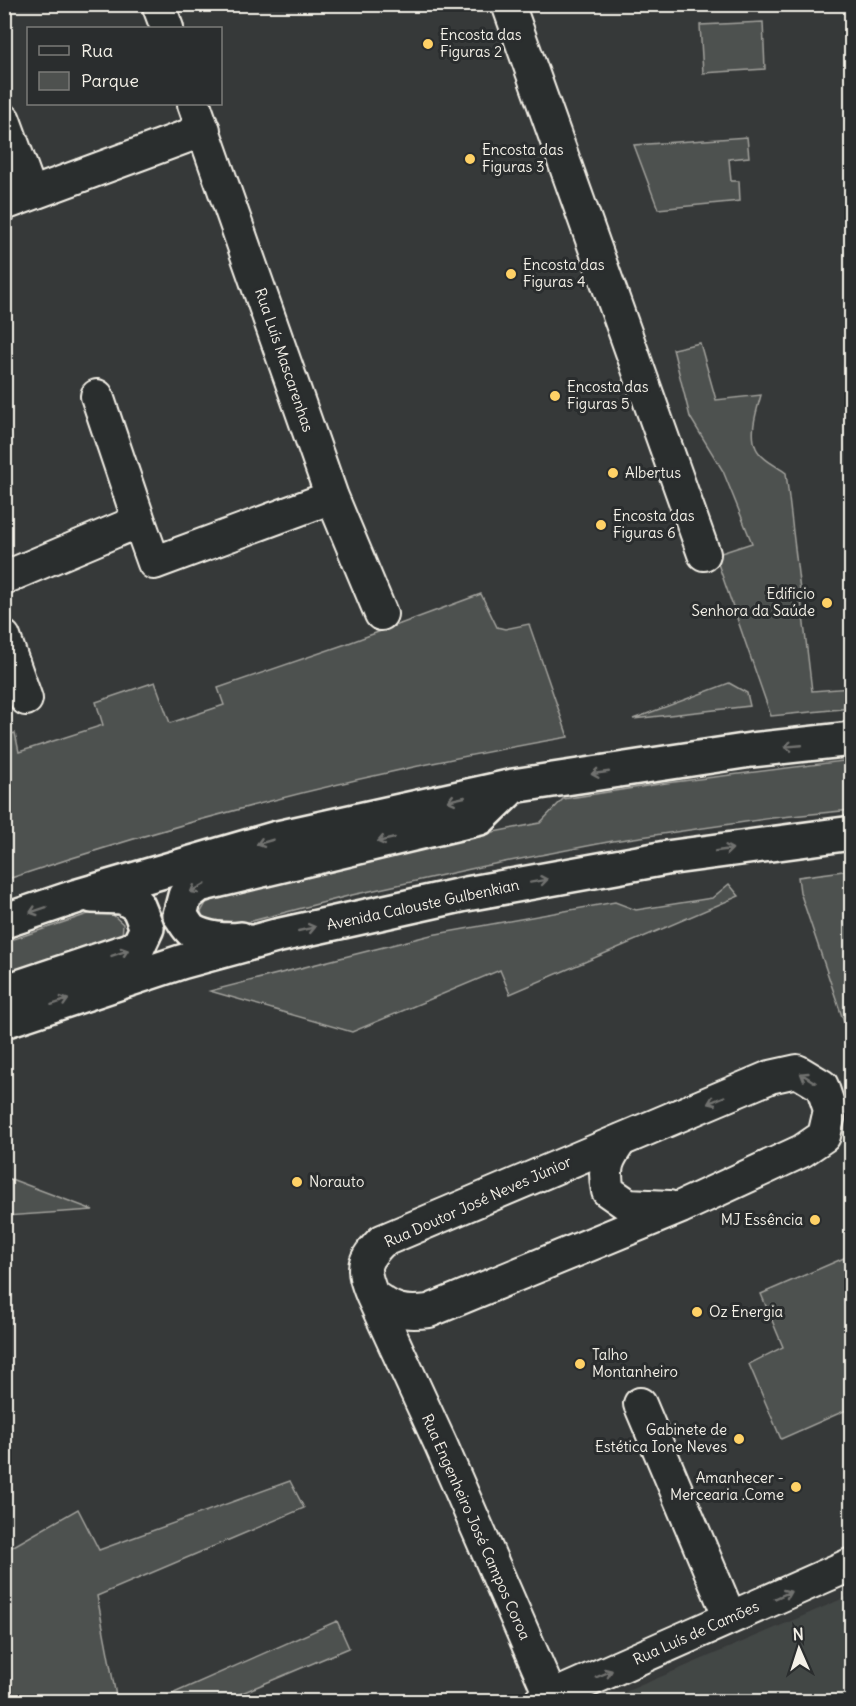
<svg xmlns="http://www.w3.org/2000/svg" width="856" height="1706" font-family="Delius,sans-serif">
<rect width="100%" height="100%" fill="#363939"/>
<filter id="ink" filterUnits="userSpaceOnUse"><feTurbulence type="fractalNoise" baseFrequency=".0167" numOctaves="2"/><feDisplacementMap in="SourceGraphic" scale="12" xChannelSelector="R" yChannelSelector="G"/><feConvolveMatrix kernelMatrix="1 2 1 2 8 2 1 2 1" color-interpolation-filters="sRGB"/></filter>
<g filter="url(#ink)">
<path fill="#434645" d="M 851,1595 L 851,1701 L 604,1701 L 782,1625 Z"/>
<path fill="#4e514f" stroke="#a1a19c" stroke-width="1.5" d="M 763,22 L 765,69 L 703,73 L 700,25 Z
M 747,137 L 749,157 L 729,159 L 731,181 L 739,181 L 740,201 L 658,209 L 634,145 Z
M 700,343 L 716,400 L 761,395 C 757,410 749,432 756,448 C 761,459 777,466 786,473 L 812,691 L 851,688 L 851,708 L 771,716 L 715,555 L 752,543 L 723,471 L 690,417 L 673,349 Z
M 481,594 L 497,627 L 505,629 L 529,624 L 568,737 C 377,770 188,818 5,880 L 4,736 L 15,733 L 19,752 L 103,725 L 96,702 L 155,682 L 170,723 L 224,705 L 218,688 L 346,644 Z
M 729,683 L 747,693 L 750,706 L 633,719 Z
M 851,760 L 851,810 L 772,818 L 613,841 L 484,866 L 352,895 L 233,926 L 205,922 L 201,912 L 206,903 L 232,892 L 457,839 L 540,823 L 563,799 L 666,783 Z
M 851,870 L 852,870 L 851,1043 L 800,892 L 798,877 Z
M 729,884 L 739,896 L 510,994 L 500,970 L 352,1032 L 210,991 L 431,935 L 615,902 L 636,910 L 712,898 Z
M 94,912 L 112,914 L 123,924 L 122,938 L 5,985 L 5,942 Z
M 11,1179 L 93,1210 L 5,1216 L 5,1180 Z
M 851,1255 L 851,1408 L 781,1439 L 749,1364 L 783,1347 L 761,1294 Z
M 290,1481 L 304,1508 L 97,1596 L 116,1696 L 151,1701 L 5,1701 L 5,1551 L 78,1509 L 99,1550 Z
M 337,1621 L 349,1648 L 223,1701 L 156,1701 Z"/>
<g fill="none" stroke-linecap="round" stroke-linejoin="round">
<defs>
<path id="minor" d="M 158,4 L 167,28
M 508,4 L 704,554
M 194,104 L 332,497 L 381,614
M 4,120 L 31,194
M 4,204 L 204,130
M 97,396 L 139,521
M 4,578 L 139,521 L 154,563 L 332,497
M 4,637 L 26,699
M 621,1140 C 607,1159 603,1167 608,1191 L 628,1205 L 669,1207
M 372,1295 C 393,1311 402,1314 429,1311 L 681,1207 L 802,1151 L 824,1136 L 830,1110 L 822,1086 L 797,1071 L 770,1077 L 382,1241 C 362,1262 361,1267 372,1295 L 441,1445 L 551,1697
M 640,1404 L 730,1618
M 540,1702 L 852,1564"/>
<path id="primary" d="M 4,921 L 78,896 L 277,838 L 513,786 L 751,750 L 852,739
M 241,939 C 226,941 205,939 192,931 C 187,927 184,920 180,915 L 185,896 L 199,885 L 480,818 L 513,786
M 4,992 L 138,947 L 147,928 L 138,906 L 123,897 L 92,896
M 4,1021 L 181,962 L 276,936 L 466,894 L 666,858 L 852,833"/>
</defs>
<use href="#minor" stroke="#f4f1e8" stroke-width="36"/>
<use href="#primary" stroke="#f4f1e8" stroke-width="38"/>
<use href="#minor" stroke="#2a2d2e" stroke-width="32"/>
<use href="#primary" stroke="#2a2d2e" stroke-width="33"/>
</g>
<defs><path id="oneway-shaft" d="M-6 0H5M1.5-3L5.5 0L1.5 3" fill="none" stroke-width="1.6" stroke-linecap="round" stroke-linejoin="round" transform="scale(1.5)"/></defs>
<g stroke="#71726f">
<use href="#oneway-shaft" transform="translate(793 746) rotate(175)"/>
<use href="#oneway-shaft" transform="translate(600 773) rotate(172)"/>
<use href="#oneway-shaft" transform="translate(456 799) rotate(167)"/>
<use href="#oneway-shaft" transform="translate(386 840) rotate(167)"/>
<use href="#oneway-shaft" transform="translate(265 842) rotate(164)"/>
<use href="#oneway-shaft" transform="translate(724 850) rotate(-8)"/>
<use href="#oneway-shaft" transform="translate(539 881) rotate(-10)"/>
<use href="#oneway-shaft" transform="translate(198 888) rotate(150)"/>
<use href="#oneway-shaft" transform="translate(38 910) rotate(161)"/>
<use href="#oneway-shaft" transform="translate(307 929) rotate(-13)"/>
<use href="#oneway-shaft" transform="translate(120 953) rotate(-19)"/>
<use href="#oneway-shaft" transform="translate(60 1002) rotate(-18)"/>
<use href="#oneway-shaft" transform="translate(808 1078) rotate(-148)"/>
<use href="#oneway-shaft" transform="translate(716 1100) rotate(157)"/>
<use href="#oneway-shaft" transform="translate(783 1595) rotate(-24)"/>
<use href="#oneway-shaft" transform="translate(604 1674) rotate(-23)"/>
</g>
</g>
<g fill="#ffd166" stroke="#2a2d2e" stroke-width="2">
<circle cx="428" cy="44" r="6"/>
<circle cx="470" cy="159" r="6"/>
<circle cx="511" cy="274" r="6"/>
<circle cx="555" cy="396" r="6"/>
<circle cx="613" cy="473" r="6"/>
<circle cx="601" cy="525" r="6"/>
<circle cx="827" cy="603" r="6"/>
<circle cx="297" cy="1182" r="6"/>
<circle cx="815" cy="1220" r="6"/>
<circle cx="697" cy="1312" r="6"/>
<circle cx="580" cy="1364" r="6"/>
<circle cx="739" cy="1439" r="6"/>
<circle cx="796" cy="1487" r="6"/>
</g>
<g text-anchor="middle" stroke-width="6" stroke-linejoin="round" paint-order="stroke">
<g font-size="15" fill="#f4f1e8" stroke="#2a2d2e" text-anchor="start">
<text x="440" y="40">Encosta das<tspan x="440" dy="17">Figuras 2</tspan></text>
<text x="482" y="155">Encosta das<tspan x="482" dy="17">Figuras 3</tspan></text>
<text x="523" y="270">Encosta das<tspan x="523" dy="17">Figuras 4</tspan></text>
<text x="567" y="392">Encosta das<tspan x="567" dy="17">Figuras 5</tspan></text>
<text x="625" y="478">Albertus</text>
<text x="613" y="521">Encosta das<tspan x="613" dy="17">Figuras 6</tspan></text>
<text x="815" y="599" text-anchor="end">Edificio<tspan x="815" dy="17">Senhora da Saúde</tspan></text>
<text x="309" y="1187">Norauto</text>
<text x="803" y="1225" text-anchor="end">MJ Essência</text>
<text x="709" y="1317">Oz Energia</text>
<text x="592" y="1360">Talho<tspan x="592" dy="17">Montanheiro</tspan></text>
<text x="727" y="1435" text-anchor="end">Gabinete de<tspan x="727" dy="17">Estética Ione Neves</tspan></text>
<text x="784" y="1483" text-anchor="end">Amanhecer -<tspan x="784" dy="17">Mercearia .Come</tspan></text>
</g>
<g font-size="15" fill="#f4f1e8" stroke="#2a2d2e">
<text transform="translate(284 360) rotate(71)" y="5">Rua Luís Mascarenhas</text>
<text transform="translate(423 905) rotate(-12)" y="5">Avenida Calouste Gulbenkian</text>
<text transform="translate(478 1202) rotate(-24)" y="5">Rua Doutor José Neves Júnior</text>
<text transform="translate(476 1527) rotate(66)" y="5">Rua Engenheiro José Campos Coroa</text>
<text transform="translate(696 1633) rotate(-24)" y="5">Rua Luís de Camões</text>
</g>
</g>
<rect width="856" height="1706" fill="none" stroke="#2a2d2e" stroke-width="24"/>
<rect x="12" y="12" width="832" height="1682" fill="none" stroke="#f4f1e8" stroke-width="2" filter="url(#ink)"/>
<rect x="27" y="27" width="195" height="78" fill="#2a2d2e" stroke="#7b7b78" stroke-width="1.5"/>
<rect x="39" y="46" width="30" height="9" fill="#2a2d2e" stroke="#7b7b78" stroke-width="1.5"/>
<text x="81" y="57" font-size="18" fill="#f4f1e8">Rua</text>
<rect x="39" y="72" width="30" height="18" fill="#4e514f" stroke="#7b7b78" stroke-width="1.5"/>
<text x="81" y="87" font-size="18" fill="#f4f1e8">Parque</text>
<g transform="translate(799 1649) rotate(357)" stroke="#2a2d2e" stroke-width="4.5" paint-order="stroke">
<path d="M0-4.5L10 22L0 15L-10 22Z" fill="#f4f1e8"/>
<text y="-9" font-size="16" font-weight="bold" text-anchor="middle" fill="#f4f1e8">N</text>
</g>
</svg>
